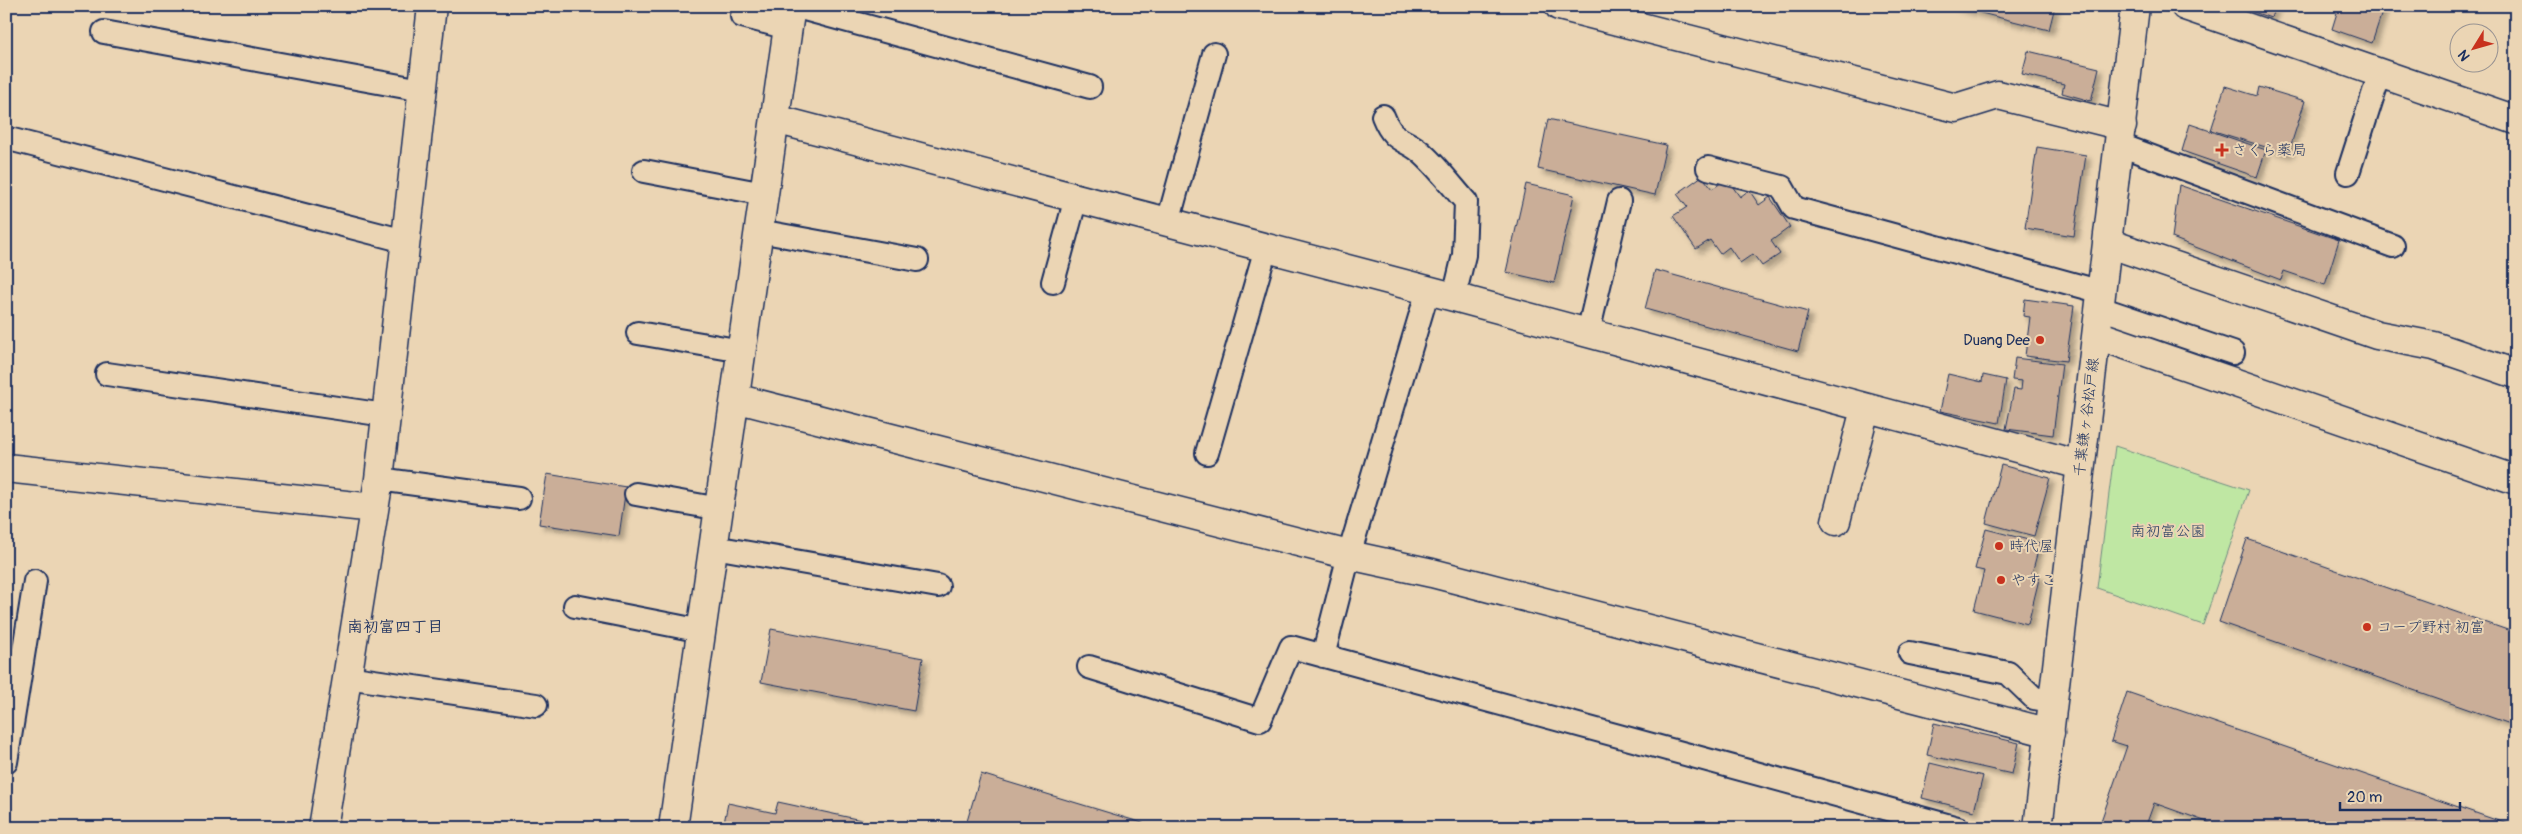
<svg xmlns="http://www.w3.org/2000/svg" width="2522" height="834" font-family="Pangolin,'Klee One',sans-serif">
<defs>
<filter id="shadow"><feDropShadow dx="4.5" dy="4.5" stdDeviation="2.5" flood-color="#0004"/></filter>
</defs>
<rect width="100%" height="100%" fill="#ebd5b4"/>
<filter id="ink" filterUnits="userSpaceOnUse"><feTurbulence type="fractalNoise" baseFrequency=".02" numOctaves="2"/><feDisplacementMap in="SourceGraphic" scale="10" xChannelSelector="R" yChannelSelector="G"/><feConvolveMatrix kernelMatrix="1 2 1 2 8 2 1 2 1" color-interpolation-filters="sRGB"/></filter>
<g filter="url(#ink)">
<path fill="#bfe7a3" stroke="#6d8b80" d="M 2115,446 L 2249,490 L 2203,625 L 2097,588 Z"/>
<path fill="#caae98" stroke="#1b2f5e" filter="url(#shadow)" d="M 1953,6 L 2055,6 L 2049,30 Z
M 2236,6 L 2275,6 L 2271,18 Z
M 2339,6 L 2384,6 L 2372,43 L 2332,29 Z
M 2028,51 L 2099,68 L 2091,101 L 2062,93 L 2064,84 L 2022,74 Z
M 2225,86 L 2257,96 L 2259,87 L 2305,101 L 2288,154 L 2211,130 Z
M 1548,119 L 1666,145 L 1655,195 L 1538,169 Z
M 2190,124 L 2266,150 L 2257,177 L 2182,151 Z
M 2037,147 L 2086,155 L 2074,236 L 2025,228 Z
M 1702,176 L 1712,189 L 1727,179 L 1740,197 L 1749,190 L 1759,205 L 1770,197 L 1790,227 L 1771,241 L 1780,254 L 1762,266 L 1753,254 L 1740,263 L 1729,247 L 1720,254 L 1710,240 L 1696,249 L 1673,216 L 1687,207 L 1677,194 Z
M 1526,184 L 1574,195 L 1554,283 L 1506,272 Z
M 2179,185 L 2339,240 L 2325,285 L 2284,271 L 2281,280 L 2172,238 Z
M 1655,270 L 1808,312 L 1798,351 L 1645,309 Z
M 2025,299 L 2074,306 L 2066,361 L 2025,356 L 2030,317 L 2023,316 Z
M 2015,358 L 2062,364 L 2053,435 L 2006,429 L 2014,389 L 2021,390 L 2022,381 L 2012,380 Z
M 1948,374 L 1982,382 L 1983,375 L 2006,380 L 1999,423 L 1940,411 Z
M 2001,465 L 2050,478 L 2034,536 L 1986,523 Z
M 547,474 L 626,487 L 619,536 L 539,524 Z
M 1986,529 L 2040,543 L 2032,573 L 2040,575 L 2028,624 L 1974,610 L 1984,571 L 1975,569 Z
M 2247,539 L 2516,633 L 2516,726 L 2219,622 Z
M 771,629 L 923,658 L 914,711 L 761,682 Z
M 2127,692 L 2516,827 L 2516,828 L 2224,828 L 2154,803 L 2145,828 L 2120,828 L 2101,821 L 2127,746 L 2111,741 Z
M 1934,723 L 2019,743 L 2012,774 L 1927,755 Z
M 1930,763 L 1983,776 L 1974,811 L 1922,798 Z
M 981,774 L 1159,828 L 965,828 Z
M 778,802 L 898,828 L 723,828 L 728,803 L 775,813 Z"/>
<g fill="none" stroke-linecap="round" stroke-linejoin="round">
<defs>
<path id="lane" d="M 793,6 L 1090,87
M 742,16 L 788,28
M 104,32 L 422,90
M 1383,116 C 1395,146 1406,137 1424,155 C 1439,169 1452,186 1466,202 L 1464,255 L 1454,297
M 13,140 L 405,241
M 2120,145 L 2393,246
M 1708,168 L 1782,187 L 1794,208 L 2102,292
M 644,171 L 764,194
M 2348,173 L 2380,73
M 1168,222 L 1214,54
M 759,231 L 917,260
M 1053,282 L 1076,198
M 2100,308 L 2233,353
M 638,333 L 742,351
M 1588,333 L 1619,201
M 107,374 L 385,415
M 1207,453 L 1266,248
M 379,479 L 519,498
M 636,494 L 720,509
M 714,547 L 938,586
M 575,606 L 702,631
M 1910,653 L 2008,673 L 2034,698 L 2054,701
M 1323,656 L 1349,555 L 1428,290
M 1089,667 L 1260,720 L 1291,647 L 1958,828
M 347,677 L 536,705
M 6,762 L 35,581"/>
<path id="street" d="M 1559,6 L 1956,108 L 1998,95 L 2122,126
M 2185,6 L 2516,120
M 775,119 L 1454,297 L 2080,465
M 2108,243 L 2377,335 L 2434,346 L 2516,374
M 2097,335 L 2516,480
M 735,398 L 1349,555 L 1432,573 L 2050,733
M 6,468 L 374,508
M 1836,521 L 1865,409
M 323,828 L 379,479 L 432,6
M 673,828 L 791,6"/>
<path id="primary" d="M 2038,828 L 2135,6"/>
</defs>
<use href="#lane" stroke="#1b2f5e" stroke-width="26"/>
<use href="#street" stroke="#1b2f5e" stroke-width="31"/>
<use href="#primary" stroke="#1b2f5e" stroke-width="31"/>
<use href="#lane" stroke="#ebd5b4" stroke-width="22"/>
<use href="#street" stroke="#ebd5b4" stroke-width="28"/>
<use href="#primary" stroke="#ebd5b4" stroke-width="28"/>
</g>
</g>
<g fill="#c8321e" stroke="#ebd5b4" stroke-width="2">
<path d="M2219.5 142.5h5v5h5v5h-5v5h-5v-5h-5v-5h5z"/>
<circle cx="2040" cy="340" r="5"/>
<circle cx="1999" cy="546" r="5"/>
<circle cx="2001" cy="580" r="5"/>
<circle cx="2367" cy="627" r="5"/>
</g>
<g text-anchor="middle" stroke-width="4" stroke-linejoin="round" paint-order="stroke">
<g font-size="15" fill="#1b2f5e" stroke="#ebd5b4" text-anchor="start">
<text x="2232" y="155">さくら薬局</text>
<text x="2030" y="345" text-anchor="end">Duang Dee</text>
<text x="2009" y="551">時代屋</text>
<text x="2011" y="585">やすこ</text>
<text x="2377" y="632">コープ野村 初富</text>
</g>
<g font-size="15" fill="#1b2f5e" stroke="#ebd5b4">
<text transform="translate(2086 417) rotate(-83)" y="5">千葉鎌ヶ谷松戸線</text>
</g>
<g font-size="15" fill="#2b4165" stroke="#ebd5b4">
<text x="2168" y="536">南初富公園</text>
</g>
<g font-size="16" font-weight="bold" fill="#1b2f5e" stroke="#ebd5b4">
<text x="395" y="632">南初富四丁目</text>
</g>
</g>
<rect width="2522" height="834" fill="none" stroke="#ebd5b4" stroke-width="25"/>
<rect x="12" y="12" width="2497" height="809" fill="none" stroke="#1b2f5e" stroke-width="2" filter="url(#ink)"/>
<g transform="translate(2474 48) rotate(233)"><circle r="24" fill="#ebd5b4" stroke="#989392"/>
<path d="M0-4L9 19L0 12L-9 19Z" fill="#c8321e"/>
<text y="-8" font-size="14" font-weight="bold" text-anchor="middle" fill="#1b2f5e">N</text>
</g>
<path d="M2340 802v8h120v-8" fill="none" stroke="#1b2f5e" stroke-width="2.5"/>
<text x="2347" y="802" font-size="15" fill="#1b2f5e" stroke="#ebd5b4" stroke-width="4" paint-order="stroke">20 m</text>
</svg>
